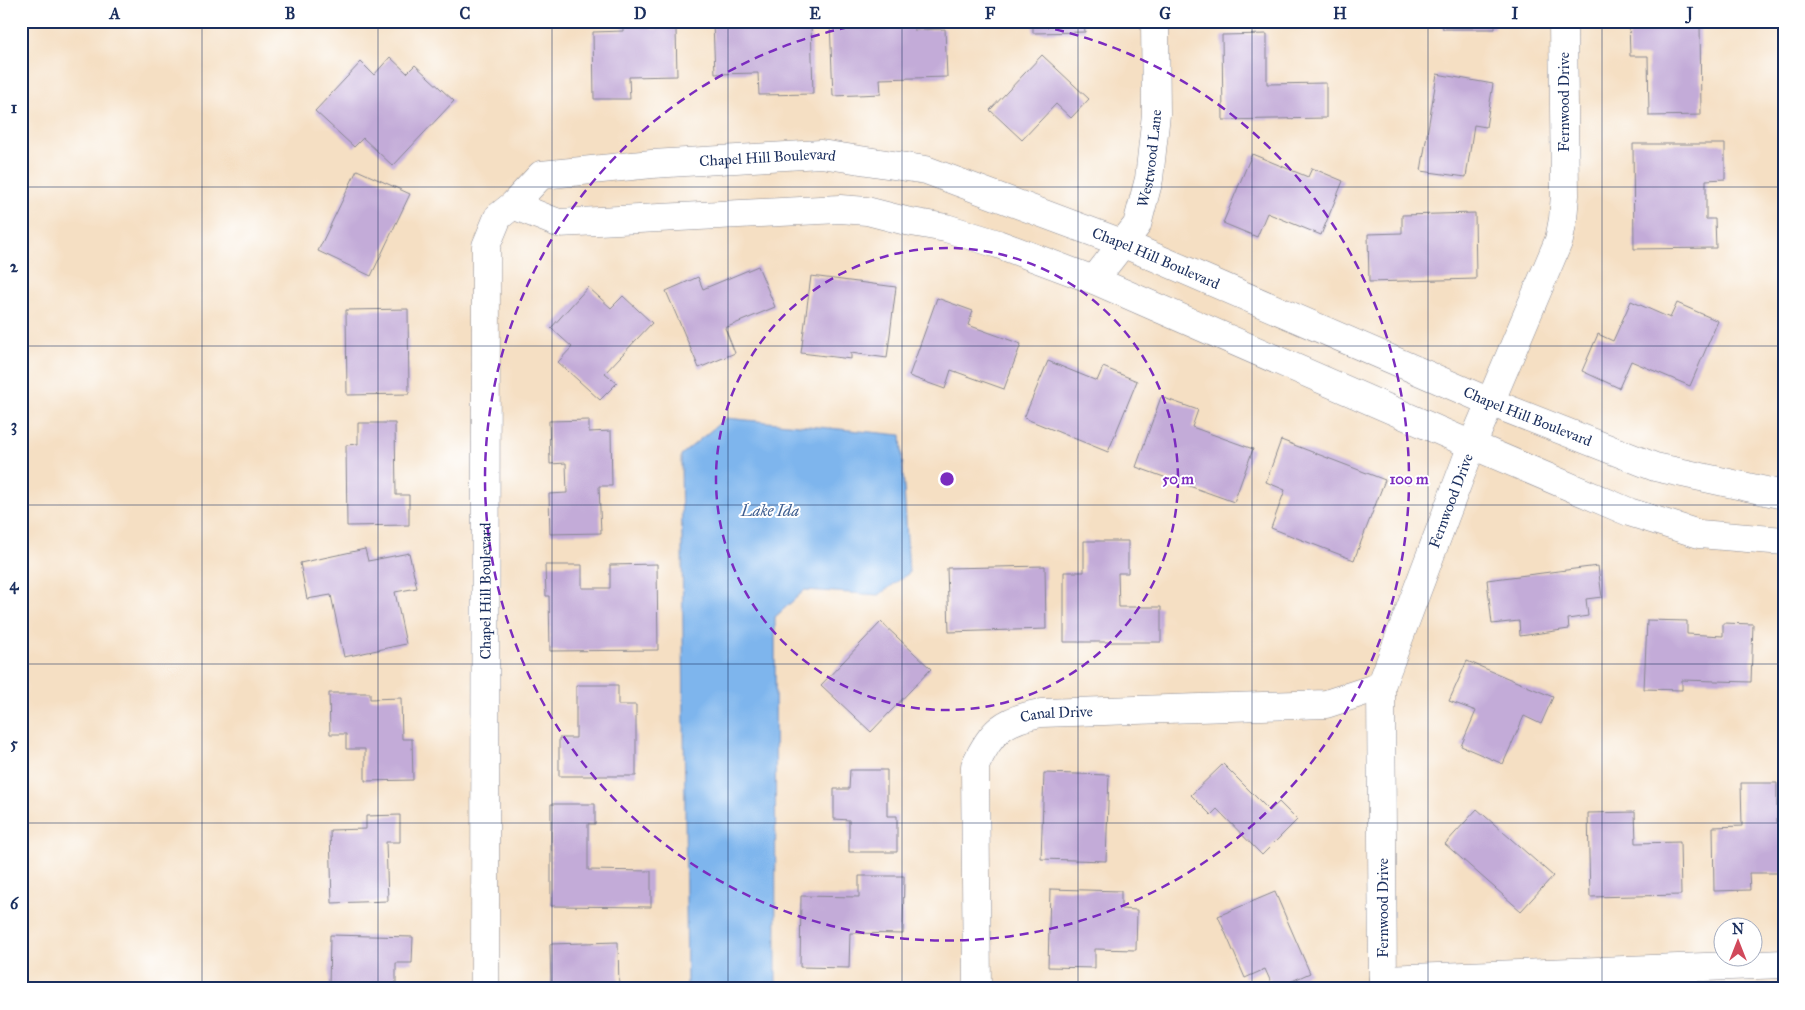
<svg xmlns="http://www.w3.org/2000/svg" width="1805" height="1010" font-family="'IM FELL Great Primer',serif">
<rect width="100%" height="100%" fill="#fff"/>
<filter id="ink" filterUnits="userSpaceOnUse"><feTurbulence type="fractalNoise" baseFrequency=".02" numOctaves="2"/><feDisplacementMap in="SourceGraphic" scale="10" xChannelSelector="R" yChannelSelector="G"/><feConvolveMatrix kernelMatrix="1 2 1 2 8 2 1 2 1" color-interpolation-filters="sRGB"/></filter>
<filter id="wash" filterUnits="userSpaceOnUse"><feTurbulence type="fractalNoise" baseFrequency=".0096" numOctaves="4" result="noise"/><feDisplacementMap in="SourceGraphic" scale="20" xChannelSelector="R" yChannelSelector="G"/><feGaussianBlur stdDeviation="1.12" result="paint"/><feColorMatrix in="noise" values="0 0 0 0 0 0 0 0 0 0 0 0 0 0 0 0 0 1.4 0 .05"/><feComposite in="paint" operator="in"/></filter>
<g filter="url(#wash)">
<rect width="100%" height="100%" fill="#f5dfc3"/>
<path fill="#7eb5ed" stroke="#4c72a6" d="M 726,418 L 901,435 L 909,573 L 879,595 L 805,590 L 775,617 L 776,989 L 687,989 L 681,455 Z"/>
<g id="blocks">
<path fill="#c3abd8" d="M 623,21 L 650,21 L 651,29 L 676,29 L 677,76 L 629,77 L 630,99 L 594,99 L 593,32 L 623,31 Z
M 766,21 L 811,21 L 813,94 L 759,95 L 758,73 L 715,74 L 713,23 Z
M 830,21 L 914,21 L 914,30 L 945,29 L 947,77 L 880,79 L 881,94 L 833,96 Z
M 1033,21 L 1084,21 L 1085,32 L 1033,33 Z
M 1442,21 L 1495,21 L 1495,29 L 1443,29 Z
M 1629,21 L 1700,21 L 1701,115 L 1649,116 L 1648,56 L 1630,56 Z
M 1267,34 L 1267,84 L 1326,83 L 1326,118 L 1223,120 L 1222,35 Z
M 1042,55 L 1089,99 L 1071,118 L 1056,104 L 1022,140 L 990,110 Z
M 390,57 L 407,73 L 415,65 L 454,101 L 393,166 L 363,138 L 354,147 L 315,111 L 361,62 L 374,75 Z
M 1437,74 L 1493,84 L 1486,127 L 1474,125 L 1466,177 L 1421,171 Z
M 1633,144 L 1725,144 L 1725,179 L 1706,180 L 1706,219 L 1715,219 L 1716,248 L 1634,249 Z
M 1252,154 L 1308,177 L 1312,168 L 1343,181 L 1321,235 L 1267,213 L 1257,237 L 1223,223 Z
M 357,170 L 410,194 L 371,276 L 318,251 Z
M 1475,213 L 1476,279 L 1369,282 L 1368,234 L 1402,233 L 1402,215 Z
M 758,266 L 775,307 L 725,328 L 735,353 L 699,368 L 666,291 L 698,277 L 703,289 Z
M 811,276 L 896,287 L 887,358 L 851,353 L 851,359 L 801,353 Z
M 588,287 L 611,308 L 623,296 L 652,323 L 605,373 L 617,383 L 600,400 L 558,362 L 572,347 L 551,328 Z
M 937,298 L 973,311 L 968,325 L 1021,344 L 1004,389 L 951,370 L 945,389 L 909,376 Z
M 1631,301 L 1670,318 L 1677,303 L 1718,321 L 1690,386 L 1631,361 L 1619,388 L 1582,371 L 1598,334 L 1613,341 Z
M 408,309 L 409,394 L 347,395 L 346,310 Z
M 1048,361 L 1097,381 L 1103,367 L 1137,381 L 1108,452 L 1024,418 Z
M 1161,397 L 1198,410 L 1192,427 L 1253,449 L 1234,502 L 1136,467 Z
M 589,420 L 589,432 L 611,431 L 612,486 L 599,486 L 601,533 L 550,534 L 549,494 L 567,493 L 566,463 L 550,464 L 549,421 Z
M 358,423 L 395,423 L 396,495 L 409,495 L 409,525 L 347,526 L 346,445 L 358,444 Z
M 1281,440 L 1385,480 L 1354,560 L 1271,528 L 1285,490 L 1266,482 Z
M 1084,541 L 1128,541 L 1128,573 L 1118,573 L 1119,607 L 1161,607 L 1161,642 L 1064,642 L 1064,572 L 1084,572 Z
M 365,549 L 368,561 L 409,553 L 417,588 L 395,592 L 406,644 L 344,657 L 331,595 L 307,599 L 300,563 Z
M 657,564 L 658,650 L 550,651 L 549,596 L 546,596 L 545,565 L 582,565 L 582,588 L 610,588 L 610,565 Z
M 1045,566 L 1046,629 L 949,632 L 947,568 Z
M 1598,566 L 1602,597 L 1586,599 L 1588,616 L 1568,619 L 1569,629 L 1520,636 L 1519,621 L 1492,624 L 1487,580 Z
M 1647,620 L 1687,621 L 1687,634 L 1723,636 L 1723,623 L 1753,624 L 1751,682 L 1682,680 L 1682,690 L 1644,689 Z
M 881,622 L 931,669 L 871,732 L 821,685 Z
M 1467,661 L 1553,697 L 1541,724 L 1524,716 L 1503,764 L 1461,746 L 1476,711 L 1449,701 Z
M 576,685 L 618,685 L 618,705 L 636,705 L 636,776 L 559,776 L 559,738 L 576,738 Z
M 329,693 L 370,693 L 370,699 L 401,698 L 402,739 L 412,739 L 413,780 L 365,781 L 365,749 L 346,749 L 346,734 L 330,734 Z
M 1223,764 L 1270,811 L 1279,802 L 1297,820 L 1262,855 L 1217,809 L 1211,815 L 1191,795 Z
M 850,770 L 887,770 L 887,816 L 897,816 L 897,852 L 849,852 L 849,820 L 834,819 L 834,789 L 849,789 Z
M 1044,773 L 1109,775 L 1106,861 L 1041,859 Z
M 1741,783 L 1777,783 L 1777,822 L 1784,822 L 1784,873 L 1749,873 L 1750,890 L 1714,891 L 1713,827 L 1742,826 Z
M 551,804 L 595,804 L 595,824 L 588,824 L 588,870 L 651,871 L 651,907 L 551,906 Z
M 1779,804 L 1784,804 L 1784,819 L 1778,819 Z
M 1477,809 L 1553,876 L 1521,911 L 1445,844 Z
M 1635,812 L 1636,843 L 1680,842 L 1681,895 L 1590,897 L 1588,813 Z
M 400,815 L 400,842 L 386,842 L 388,901 L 332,903 L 330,830 L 366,829 L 366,816 Z
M 859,876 L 904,876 L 903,934 L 850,933 L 849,968 L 800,967 L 801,896 L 859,897 Z
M 1050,889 L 1121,891 L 1121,909 L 1137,910 L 1136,950 L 1095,949 L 1095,968 L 1048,967 Z
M 1275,892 L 1310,973 L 1274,989 L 1265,969 L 1245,978 L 1218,916 Z
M 330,935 L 413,937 L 412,963 L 396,963 L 396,989 L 329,989 Z
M 618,942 L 619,989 L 551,989 L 550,944 Z"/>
</g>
</g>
<g filter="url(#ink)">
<use href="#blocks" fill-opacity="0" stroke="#888790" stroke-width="1"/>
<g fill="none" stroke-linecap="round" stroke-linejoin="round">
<defs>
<g id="minor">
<path d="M 513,205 L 558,223 L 840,209 L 867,211 L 906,221 L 946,228 L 998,244 L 1094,280 L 1472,445 L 1629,512 L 1699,534 L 1784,541"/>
<path id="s1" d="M 1094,280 L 1137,225 L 1149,179 L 1156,114 L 1155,21"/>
<path d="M 1383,979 L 1784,964"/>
<path id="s2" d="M 485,989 L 486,246 L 498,217 L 513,205 L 541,175 L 652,164 L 821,154 L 926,170 L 1122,243 L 1490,402 L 1655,467 L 1784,495"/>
<path id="s3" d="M 977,989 L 975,766 C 991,731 1003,720 1041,713 L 1326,704 L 1381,686"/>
<path id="s4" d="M 1383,989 L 1381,686 L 1472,445 L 1559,240 L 1563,219 L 1565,195 L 1563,21"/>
</g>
</defs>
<use href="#minor" stroke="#888790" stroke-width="29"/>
<use href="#minor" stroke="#fff" stroke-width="28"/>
</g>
</g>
<path fill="none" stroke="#1b2f5e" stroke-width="1" stroke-opacity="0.55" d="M 202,21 L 202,989M 378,21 L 378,989M 552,21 L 552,989M 728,21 L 728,989M 902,21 L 902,989M 1078,21 L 1078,989M 1252,21 L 1252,989M 1428,21 L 1428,989M 1602,21 L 1602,989M 21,187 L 1784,187M 21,346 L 1784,346M 21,505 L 1784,505M 21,664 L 1784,664M 21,823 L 1784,823"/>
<g fill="none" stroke="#7b2cbf" stroke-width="2.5" stroke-dasharray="9 6">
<circle cx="947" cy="479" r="231"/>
<path d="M1011 21A462 462 0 1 1 883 21"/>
</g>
<g text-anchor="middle" stroke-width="4" stroke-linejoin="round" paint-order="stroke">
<g font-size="15" fill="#1b2f5e" stroke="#fff">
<text transform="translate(1564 102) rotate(-90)" y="5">Fernwood Drive</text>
<text dy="5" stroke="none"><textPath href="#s1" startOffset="138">Westwood Lane</textPath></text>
<text dy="5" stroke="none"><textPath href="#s2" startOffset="1062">Chapel Hill Boulevard</textPath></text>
<text dy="5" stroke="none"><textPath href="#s2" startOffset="1468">Chapel Hill Boulevard</textPath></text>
<text dy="5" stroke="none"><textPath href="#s2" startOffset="1872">Chapel Hill Boulevard</textPath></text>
<text dy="5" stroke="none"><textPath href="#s4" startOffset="501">Fernwood Drive</textPath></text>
<text dy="5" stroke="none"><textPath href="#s2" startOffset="398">Chapel Hill Boulevard</textPath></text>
<text dy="5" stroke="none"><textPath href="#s3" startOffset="328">Canal Drive</textPath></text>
<text transform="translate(1383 908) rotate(-90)" y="5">Fernwood Drive</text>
</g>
<g font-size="16" font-style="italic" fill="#3e5e90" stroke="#fff">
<text x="770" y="516">Lake Ida</text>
</g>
</g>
<circle cx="947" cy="479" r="8" fill="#7b2cbf" stroke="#fff" stroke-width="2.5"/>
<g font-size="15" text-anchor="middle" font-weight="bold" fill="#7b2cbf" stroke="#fff" stroke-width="4" stroke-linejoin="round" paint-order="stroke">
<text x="1178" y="484">50 m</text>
<text x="1409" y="484">100 m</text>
</g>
<rect width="1805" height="1010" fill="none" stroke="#fff" stroke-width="55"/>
<g transform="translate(1738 942)"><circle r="24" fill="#ffffff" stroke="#a4acbf"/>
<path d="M0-4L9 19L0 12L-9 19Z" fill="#d1495b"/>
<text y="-8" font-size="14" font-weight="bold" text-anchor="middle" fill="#1b2f5e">N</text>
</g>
<rect x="28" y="28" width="1750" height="954" fill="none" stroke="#1b2f5e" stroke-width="2"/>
<g font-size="16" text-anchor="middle" font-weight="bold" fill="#1b2f5e">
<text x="115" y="19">A</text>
<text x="290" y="19">B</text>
<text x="465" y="19">C</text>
<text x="640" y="19">D</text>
<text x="815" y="19">E</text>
<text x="990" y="19">F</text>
<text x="1165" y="19">G</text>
<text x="1340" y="19">H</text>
<text x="1515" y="19">I</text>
<text x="1690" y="19">J</text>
<text x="14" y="113">1</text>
<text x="14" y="272">2</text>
<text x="14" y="431">3</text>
<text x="14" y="590">4</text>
<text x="14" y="749">5</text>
<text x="14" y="909">6</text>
</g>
</svg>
